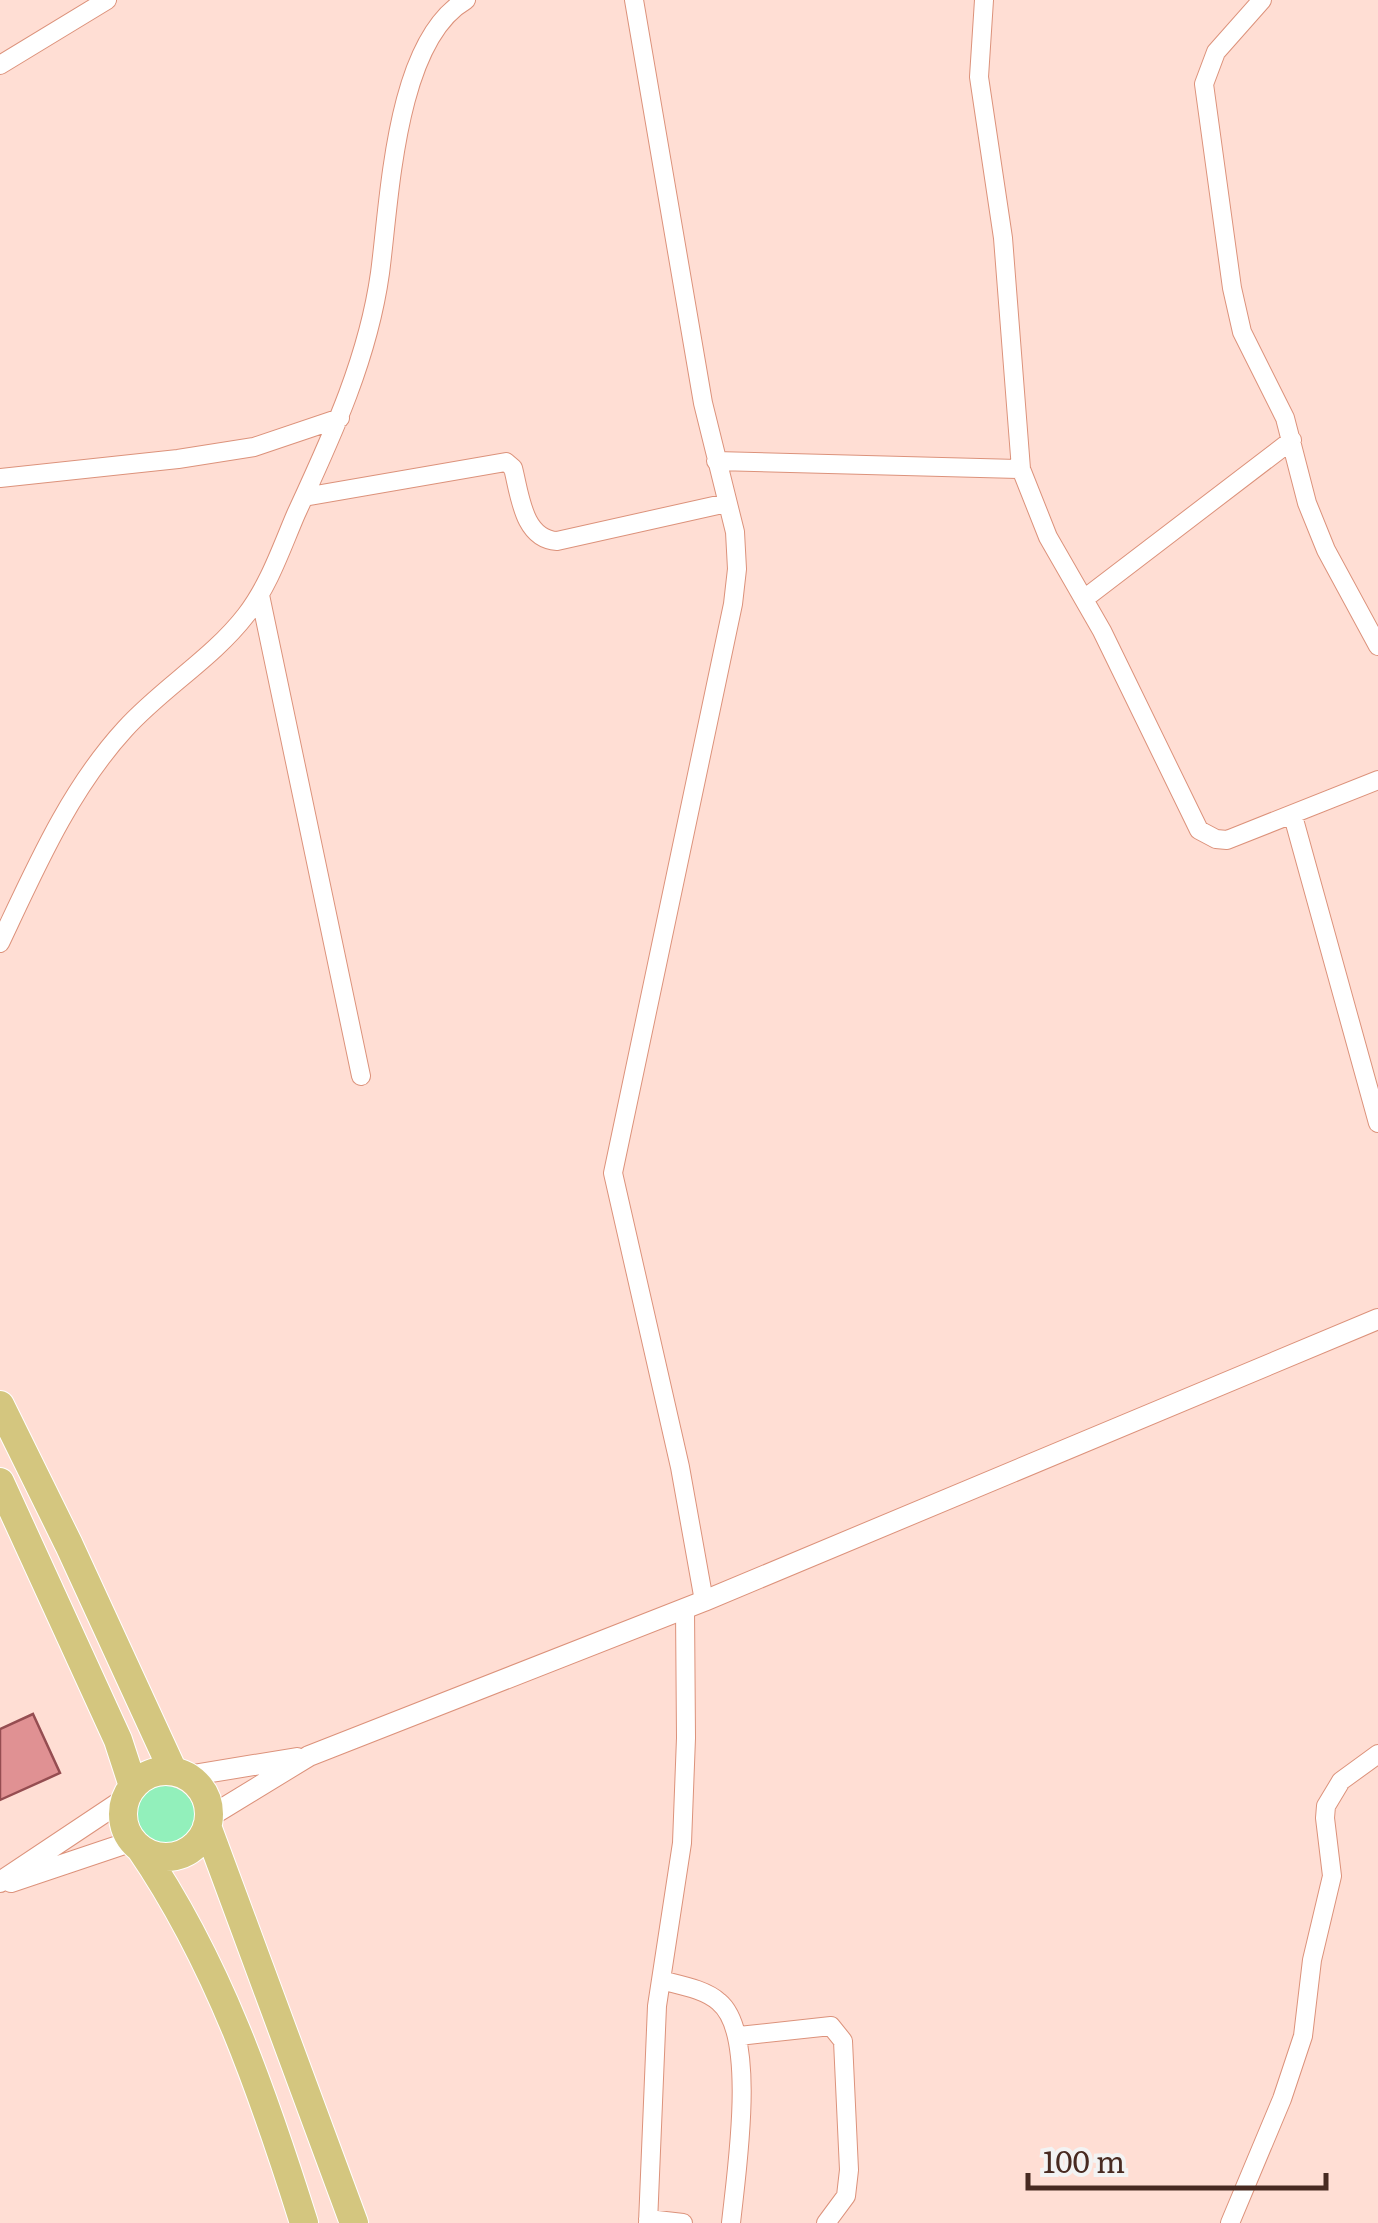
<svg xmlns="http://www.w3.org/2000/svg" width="1378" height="2223" font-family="Literata,serif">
<rect width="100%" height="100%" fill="#ffded4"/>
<path fill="#92f0bb" d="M135 1816a30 30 0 1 1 60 0a30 30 0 1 1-60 0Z"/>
<path fill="#e09193" stroke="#954d51" stroke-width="2.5" d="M 33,1714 L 60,1773 L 0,1800 L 0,1729 Z"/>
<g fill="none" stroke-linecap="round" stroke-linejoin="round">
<defs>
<path id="minor" d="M 634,0 L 703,403 L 735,532 L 737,569 L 733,604 L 613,1173 L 680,1467 L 704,1601
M 984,0 L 979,77 L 1003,238 L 1021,469
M 1262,0 L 1216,52 L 1204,84 L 1232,288 L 1242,332 L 1285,418 L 1307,503 L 1326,550 L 1378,646
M 0,65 L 107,0
M 716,461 L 1021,469 L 1048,537 L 1102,631 L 1199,830 L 1216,839 L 1227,840 L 1378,780
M 0,478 L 178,459 L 254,447 L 340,418
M 304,497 L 506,462 L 513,468 C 520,495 523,539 557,541 L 727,503
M 260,595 L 361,1076
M 1084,599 L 1292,440
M 1293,816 L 1378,1123
M 0,943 C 35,869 69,790 125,729 C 162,688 212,659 246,615 C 269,585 281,549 296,514 C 332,436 368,359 380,273 C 390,198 395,41 466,0
M 661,1980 C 679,1985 705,1989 719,2002 C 758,2034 736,2174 731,2223
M 739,2036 L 831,2026 L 843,2041 L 849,2170 L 846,2196 L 826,2223
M 648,2219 L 683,2223
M 648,2223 L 657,2006 L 682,1843 L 686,1738 L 685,1609
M 1230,2223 L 1282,2099 L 1303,2036 L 1312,1960 L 1332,1876 L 1325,1818 L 1326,1806 L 1341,1781 L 1378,1754"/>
<path id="tertiary" d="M 187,1776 L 297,1758
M 209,1817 L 309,1756 L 704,1601 L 1378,1319
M 0,1882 L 126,1798
M 11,1882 L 133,1841"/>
<path id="trunk" d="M 0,1405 L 69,1545 L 173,1771
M 0,1482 L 118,1740 L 133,1786
M123 1814a43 43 0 1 1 86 0a43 43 0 1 1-86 0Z
M 207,1826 L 354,2223
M 140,1848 C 218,1962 263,2093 304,2223"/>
</defs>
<use href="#minor" stroke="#dc927b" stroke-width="20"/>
<use href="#tertiary" stroke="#dc927b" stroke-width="22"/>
<use href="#trunk" stroke="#fff" stroke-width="30"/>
<use href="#minor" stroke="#fff" stroke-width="18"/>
<use href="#tertiary" stroke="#fff" stroke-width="20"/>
<use href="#trunk" stroke="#d4c67f" stroke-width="28"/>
</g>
<path d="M1028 2173v15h298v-15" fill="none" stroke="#482a21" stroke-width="5"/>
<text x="1043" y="2173" font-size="30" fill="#482a21" stroke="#f3f3f3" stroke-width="8" paint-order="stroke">100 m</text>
</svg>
